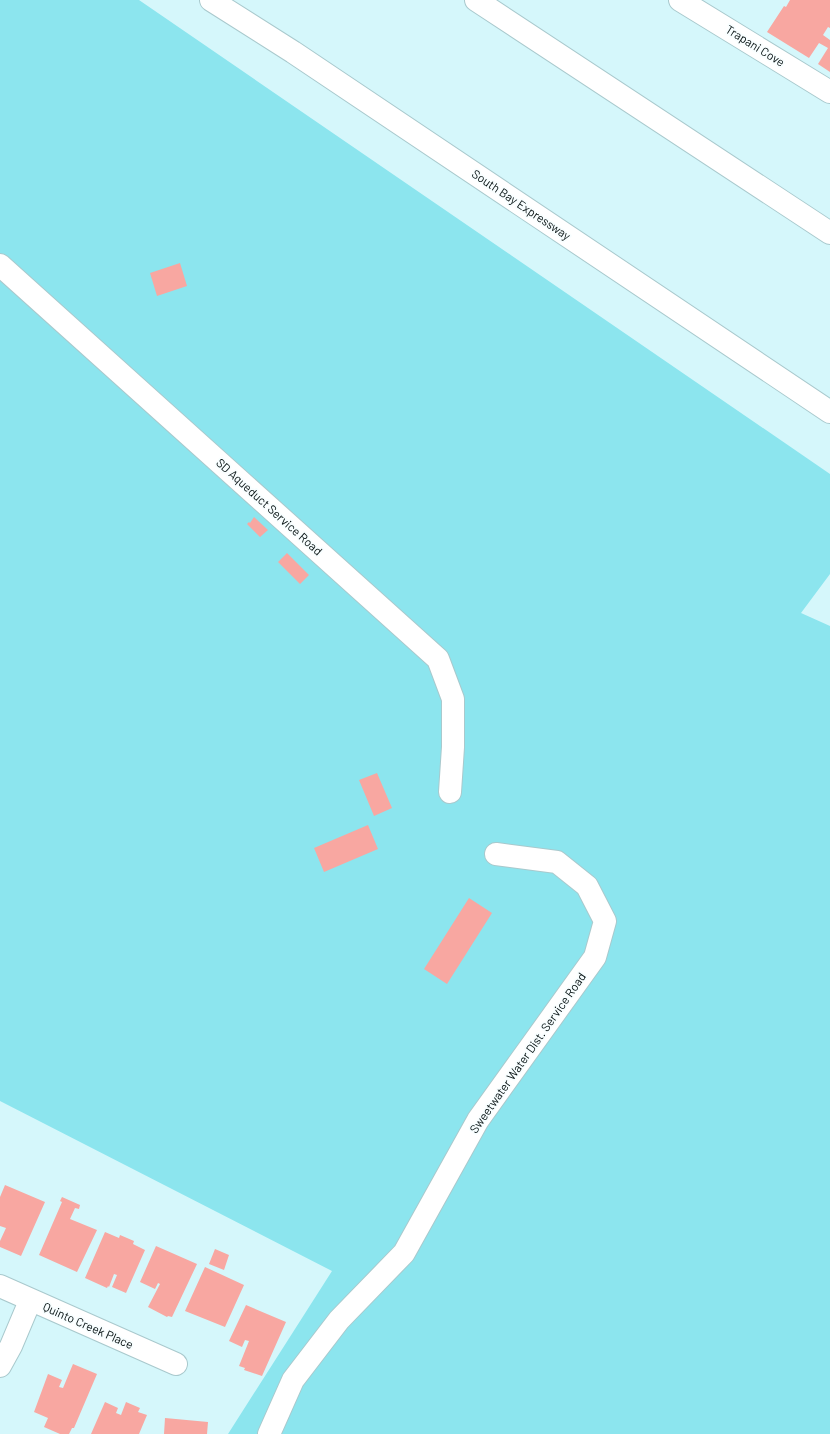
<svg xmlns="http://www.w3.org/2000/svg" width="830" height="1434" font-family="Barlow,sans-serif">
<rect width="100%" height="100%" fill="#d5f7fb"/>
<path fill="#8ce5ee" d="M 0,0 L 139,0 L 830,474 L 830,574 L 801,613 L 830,626 L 830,1434 L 228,1434 L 332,1271 L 0,1101 Z"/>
<path fill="#f8a7a1" d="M 790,0 L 830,0 L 830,28 L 828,27 L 823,35 L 830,40 L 830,72 L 818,64 L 828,48 L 819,43 L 809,58 L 767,32 L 784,6 L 786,7 Z
M 180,263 L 187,286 L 157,296 L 150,273 Z
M 254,517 L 268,530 L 260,537 L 247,524 L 249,522 L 250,523 Z
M 287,553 L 309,575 L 300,584 L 278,562 Z
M 377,773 L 392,808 L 374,816 L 359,780 Z
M 368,825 L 378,849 L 324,872 L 314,848 Z
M 469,898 L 492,913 L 447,984 L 424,969 Z
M 5,1185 L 45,1202 L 21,1256 L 0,1247 L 0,1241 L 6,1228 L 0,1226 L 0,1197 Z
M 62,1197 L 80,1205 L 79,1209 L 75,1208 L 70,1219 L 97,1230 L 77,1272 L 39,1255 L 62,1202 L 60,1201 Z
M 105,1232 L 119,1238 L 120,1235 L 134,1241 L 133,1244 L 145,1250 L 126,1293 L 112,1287 L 117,1275 L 114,1274 L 109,1287 L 108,1286 L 107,1288 L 85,1278 Z
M 156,1246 L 197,1264 L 172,1317 L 168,1316 L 167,1317 L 148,1307 L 160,1284 L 158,1283 L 155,1289 L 140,1282 Z
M 215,1249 L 229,1255 L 224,1270 L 209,1264 Z
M 205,1267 L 244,1285 L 225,1327 L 185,1311 Z
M 246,1305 L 286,1322 L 262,1376 L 244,1370 L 245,1368 L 239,1366 L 249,1341 L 245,1340 L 242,1347 L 229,1341 Z
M 73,1364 L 97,1374 L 74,1428 L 72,1428 L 69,1434 L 60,1434 L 44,1427 L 48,1418 L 34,1412 L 48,1374 L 62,1380 L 59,1387 L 63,1388 Z
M 105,1402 L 118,1408 L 116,1413 L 121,1415 L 126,1402 L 140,1408 L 138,1412 L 147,1415 L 139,1434 L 91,1434 Z
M 165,1418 L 208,1422 L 207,1434 L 164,1434 Z"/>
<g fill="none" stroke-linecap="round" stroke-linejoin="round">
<defs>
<path id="minor" d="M 680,0 L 830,92
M 0,265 L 438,659 L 453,699 L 453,747 L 450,792
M 0,1286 L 176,1364
M 0,1366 L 11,1346 L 30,1301
M 269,1434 L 293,1380 L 339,1320 L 404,1253 L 478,1120 L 595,957 L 605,921 L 587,886 L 557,862 L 496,854"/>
<path id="highway" d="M 211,0 L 293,52 L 830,412
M 476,0 L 830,233"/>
</defs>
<use href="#minor" stroke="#a9c9cd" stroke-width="24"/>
<use href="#highway" stroke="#a9c9cd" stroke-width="24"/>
<use href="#minor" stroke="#fff" stroke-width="22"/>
<use href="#highway" stroke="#fff" stroke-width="22"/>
</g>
<g text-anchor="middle" stroke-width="3.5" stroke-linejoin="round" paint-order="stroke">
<g font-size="12" fill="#040f10" stroke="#f8feff">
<text transform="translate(755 46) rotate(32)" y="4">Trapani Cove</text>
<text transform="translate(521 205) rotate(34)" y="4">South Bay Expressway</text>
<text transform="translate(269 507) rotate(42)" y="4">SD Aqueduct Service Road</text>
<text transform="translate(528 1053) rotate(-55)" y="4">Sweetwater Water Dist. Service Road</text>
<text transform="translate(88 1326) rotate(24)" y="4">Quinto Creek Place</text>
</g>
</g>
</svg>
